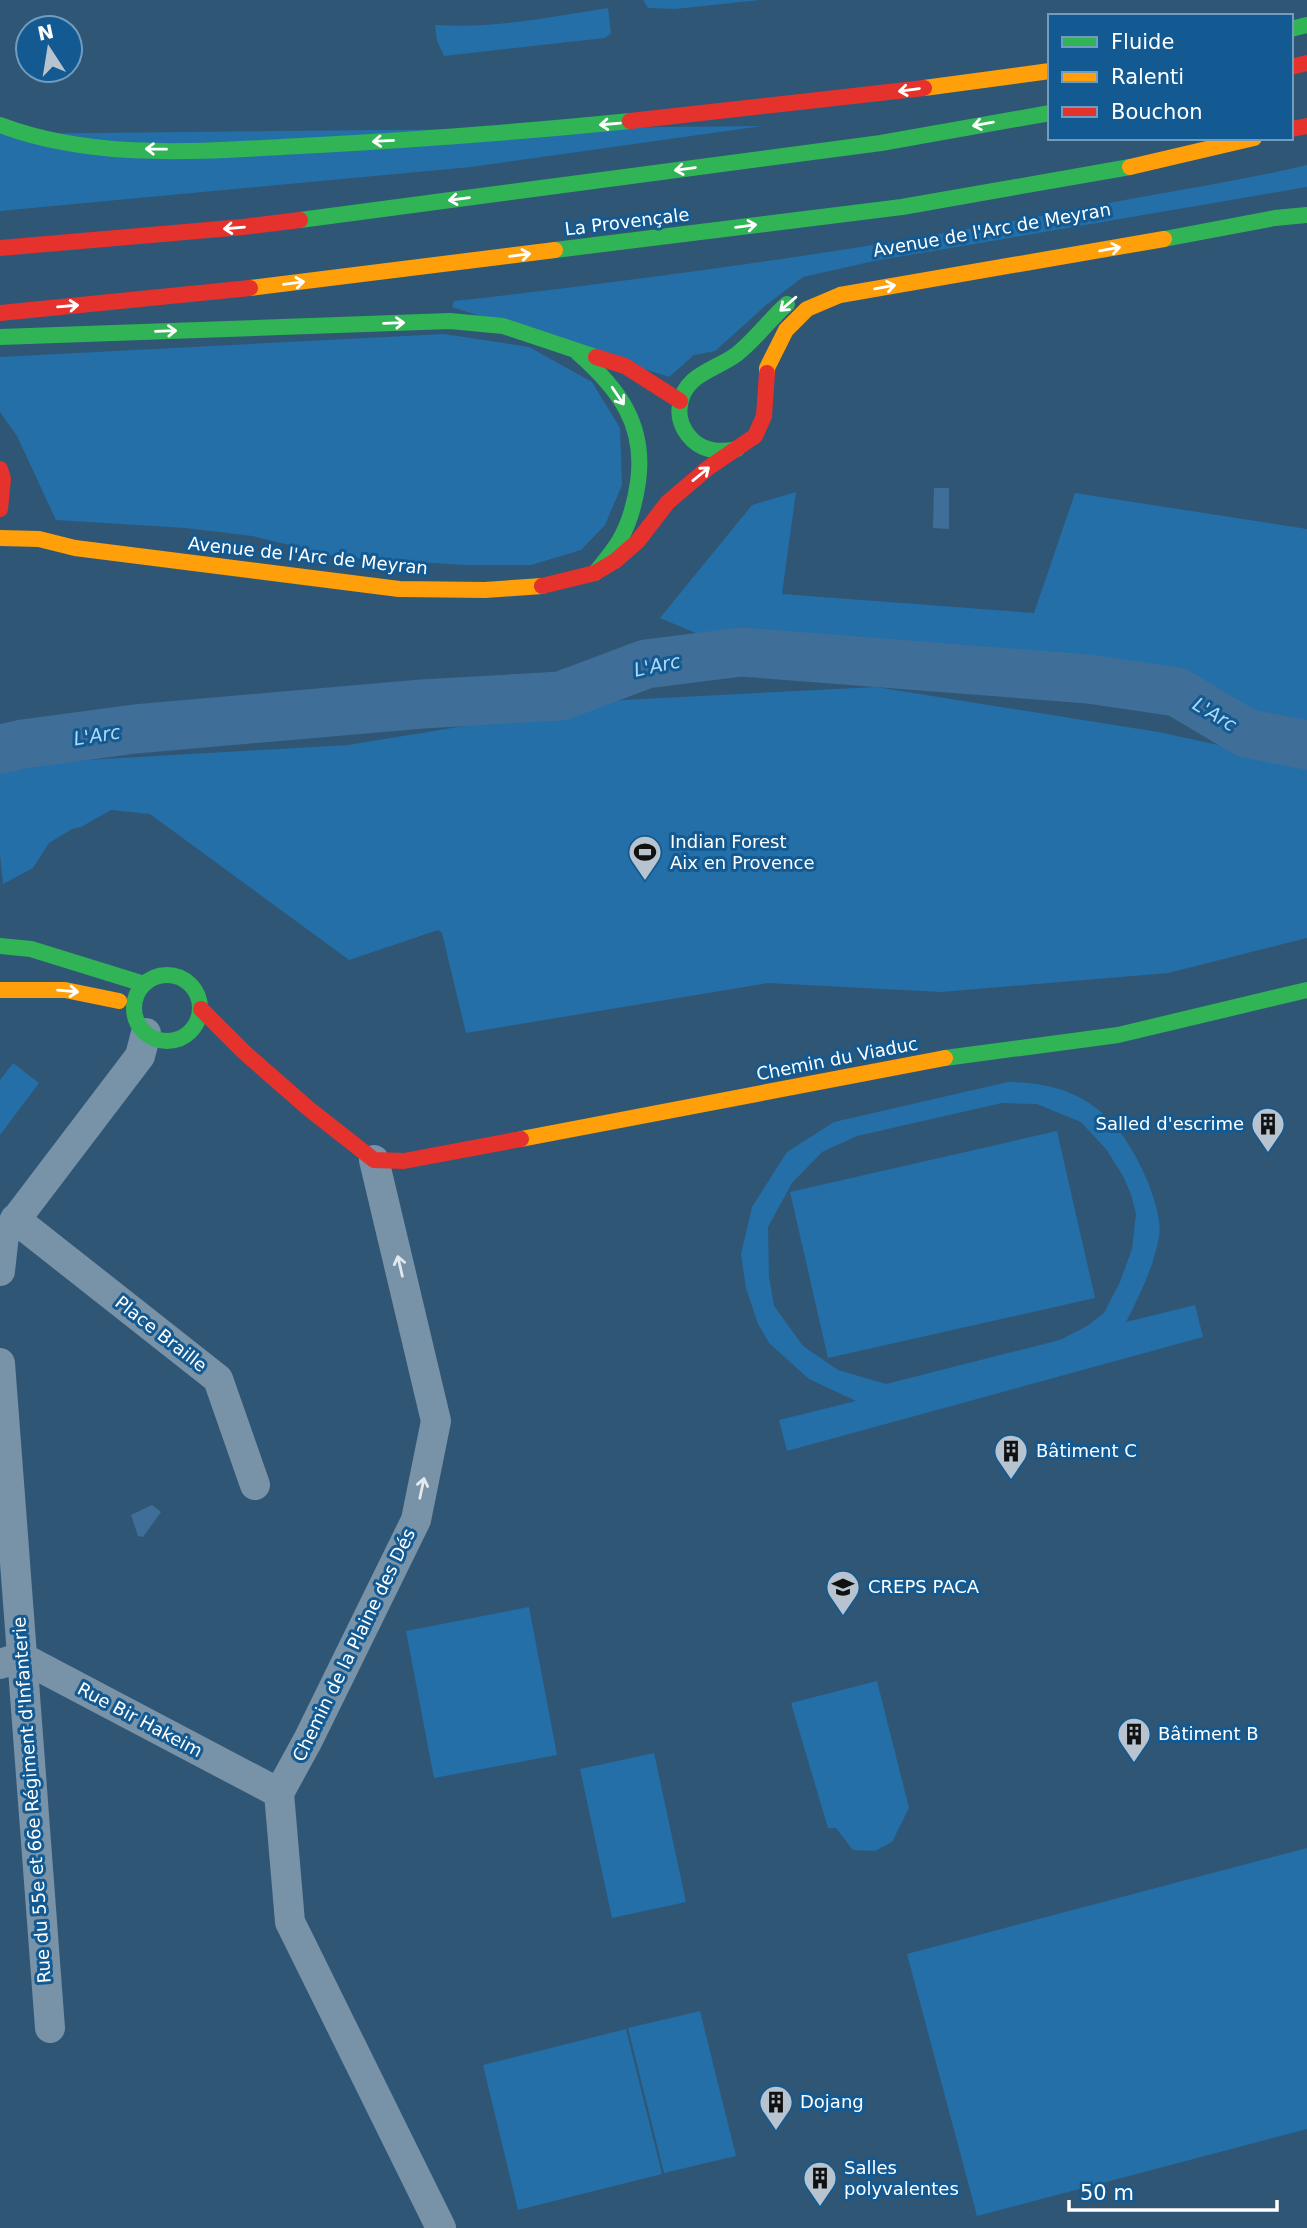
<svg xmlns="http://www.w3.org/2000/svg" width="1307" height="2228" font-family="'DejaVu Sans',sans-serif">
<rect width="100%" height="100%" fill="#305675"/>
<path fill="#246fa7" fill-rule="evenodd" d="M 643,0 L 760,0 L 675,9 L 648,8 Z
M 608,8 L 611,33 L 605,38 L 444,56 L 437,41 L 435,25 C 493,29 551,17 608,8 Z
M 762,126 L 471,167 L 0,211 L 0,134 Z
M 1307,165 L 1307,187 L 874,261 L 803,277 L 765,306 L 715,351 L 694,355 L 669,377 L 452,307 L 454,301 C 671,277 889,246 1104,204 C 1171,191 1240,181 1307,165 Z
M 444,334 L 529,347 L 592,382 L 620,428 L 622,485 L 605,525 L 581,550 L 531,565 L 464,565 L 339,557 L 252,536 L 185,528 L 56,520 L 17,436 L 0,412 L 0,357 Z
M 796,492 L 782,594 L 1034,613 L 1075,493 L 1307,529 L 1307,744 L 1246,733 L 1177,692 L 741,652 L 660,618 L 752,505 Z
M 876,687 L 1158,732 L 1307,764 L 1307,938 L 1168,973 L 941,992 L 768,983 L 466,1033 L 442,933 L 438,930 L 349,960 L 150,814 L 111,810 L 81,827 L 72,829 L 49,843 L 33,868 L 3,884 L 0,854 L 0,765 L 348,745 L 622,700 Z
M 13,1063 L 39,1083 L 0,1135 L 0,1080 Z
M 1008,1082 C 1080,1082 1119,1114 1147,1180 C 1153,1196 1162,1219 1159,1237 C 1153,1269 1140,1294 1126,1322 L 1195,1305 L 1203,1337 L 787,1451 L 779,1420 L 856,1401 L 809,1379 L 769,1343 L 758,1324 L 746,1288 L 741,1254 L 752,1207 L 787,1152 L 834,1122 ZM 1002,1103 L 1037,1104 L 1081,1122 L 1106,1149 L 1123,1176 L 1131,1194 L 1136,1214 L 1132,1249 L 1120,1282 L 1104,1313 L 1087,1326 L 1060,1340 L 886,1384 L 838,1370 L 803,1346 L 774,1306 L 769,1277 L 768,1227 L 792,1183 L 822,1152 L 857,1136 Z
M 1057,1131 L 1095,1298 L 828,1358 L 790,1192 Z
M 529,1607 L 557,1755 L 434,1778 L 406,1631 Z
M 877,1681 L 909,1808 L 892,1842 L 875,1851 L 853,1850 L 836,1828 L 828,1828 L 791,1703 Z
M 654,1753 L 686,1902 L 612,1918 L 580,1769 Z
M 1307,1848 L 1307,2129 L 977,2216 L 907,1954 Z
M 700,2011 L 736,2156 L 664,2173 L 628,2028 Z
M 626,2029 L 662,2174 L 518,2210 L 483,2065 Z"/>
<path fill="#3f6f98" d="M 934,488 L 949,488 L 949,529 L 933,528 Z
M 152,1505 L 161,1512 L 143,1537 L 138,1536 L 131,1515 Z"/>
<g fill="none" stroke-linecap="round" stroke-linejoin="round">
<path stroke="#3f6f98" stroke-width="49" d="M 0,749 L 23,744 L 135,729 L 422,704 L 561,696 L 646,664 L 741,652 L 1089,679 L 1177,692 L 1246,733 L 1307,745"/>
<path stroke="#7892a8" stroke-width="30" d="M 374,1160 L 436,1421 L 416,1520 L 308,1740 L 279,1793 L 290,1922 L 441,2228
M 15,1219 L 218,1379 L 255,1485
M 0,1237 L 4,1235 L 140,1056 L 146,1033
M 0,1271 L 4,1235
M 0,1363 L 50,2028
M 0,1664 L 21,1657 L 279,1793"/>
<path stroke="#30b455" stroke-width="16" d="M 1291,29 L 1307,25
M 0,125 C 95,161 201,151 301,146 C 411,140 521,132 630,121
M 300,220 L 881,143 L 1050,113
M 1164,239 L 1275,218 L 1307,215
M 555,250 L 902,207 L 1130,167
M 0,337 L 450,321 L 503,326 L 596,357
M 578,353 C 619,389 646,425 638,482 C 635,503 629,525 618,543 C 611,554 603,563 595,573
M 737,449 C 719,453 700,451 688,435 C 681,426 678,416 680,405 C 684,374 716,370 737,354 C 756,339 770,319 787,304
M 0,946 L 31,949 L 144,984
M134 1008a33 33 0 1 1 66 0a33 33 0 1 1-66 0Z
M 945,1058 L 1118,1035 L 1307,990"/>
<path stroke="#ff9f0a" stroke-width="16" d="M 924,88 L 1050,71
M 1130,167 L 1254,138
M 250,288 L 555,250
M 767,373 L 767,368 L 786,330 L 807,309 L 840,295 L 1164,239
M 0,538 L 39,539 L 75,548 L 399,589 L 485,590 L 542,586
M 0,990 L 65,990 L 119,1001
M 521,1139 L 945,1058"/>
<path stroke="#e5322d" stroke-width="16" d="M 1291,67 L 1307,63
M 630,121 L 924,88
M 1291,129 L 1307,126
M 0,248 L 243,227 L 300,220
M 0,313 L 250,288
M 596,357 L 625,366 L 680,401
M 0,469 L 3,479 L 0,509
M 542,586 L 595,573 L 615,561 L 637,542 L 668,502 L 708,468 L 755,436 L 764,416 L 767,373
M 201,1009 L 244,1052 L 309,1109 L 374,1160 L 404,1161 L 521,1139"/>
</g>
<defs><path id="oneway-shaft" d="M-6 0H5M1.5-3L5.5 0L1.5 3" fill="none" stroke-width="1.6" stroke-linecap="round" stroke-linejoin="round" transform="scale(1.75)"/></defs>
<g stroke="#fff">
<use href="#oneway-shaft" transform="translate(909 90) rotate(172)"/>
<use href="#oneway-shaft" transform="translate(610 124) rotate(175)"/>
<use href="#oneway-shaft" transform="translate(983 124) rotate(170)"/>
<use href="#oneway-shaft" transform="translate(383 141) rotate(177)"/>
<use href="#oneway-shaft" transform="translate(156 149) rotate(-179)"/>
<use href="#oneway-shaft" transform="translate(685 169) rotate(172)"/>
<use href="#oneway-shaft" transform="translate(459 199) rotate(173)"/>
<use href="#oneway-shaft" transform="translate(746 226) rotate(-7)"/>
<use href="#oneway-shaft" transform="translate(234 228) rotate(175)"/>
<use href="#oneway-shaft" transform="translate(1110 249) rotate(-10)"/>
<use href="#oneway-shaft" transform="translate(520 255) rotate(-7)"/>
<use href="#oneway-shaft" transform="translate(294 283) rotate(-7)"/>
<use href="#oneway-shaft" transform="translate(885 287) rotate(-10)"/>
<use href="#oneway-shaft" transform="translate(788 304) rotate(139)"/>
<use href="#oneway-shaft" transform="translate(68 306) rotate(-5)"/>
<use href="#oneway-shaft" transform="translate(394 323) rotate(-2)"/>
<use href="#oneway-shaft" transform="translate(166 331) rotate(-2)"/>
<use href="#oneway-shaft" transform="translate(618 396) rotate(56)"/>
<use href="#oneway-shaft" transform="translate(701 474) rotate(-39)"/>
<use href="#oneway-shaft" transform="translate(68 991) rotate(5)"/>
</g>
<g stroke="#e4e9ee">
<use href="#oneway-shaft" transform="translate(400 1266) rotate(-103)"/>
<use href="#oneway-shaft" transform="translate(422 1488) rotate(-78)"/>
</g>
<defs>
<symbol id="stadium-pin" viewBox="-11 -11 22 30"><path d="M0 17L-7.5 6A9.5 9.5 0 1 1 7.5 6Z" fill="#b7c4cf" stroke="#135a92"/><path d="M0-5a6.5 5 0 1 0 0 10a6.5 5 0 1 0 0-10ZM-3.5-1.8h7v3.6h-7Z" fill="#111"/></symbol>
<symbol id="building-pin" viewBox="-11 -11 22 30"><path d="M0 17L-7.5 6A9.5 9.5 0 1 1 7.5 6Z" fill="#b7c4cf" stroke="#135a92"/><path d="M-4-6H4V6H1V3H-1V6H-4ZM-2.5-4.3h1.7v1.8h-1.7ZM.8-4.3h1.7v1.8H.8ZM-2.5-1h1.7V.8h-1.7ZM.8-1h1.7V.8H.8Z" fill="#111"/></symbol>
<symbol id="university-pin" viewBox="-11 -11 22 30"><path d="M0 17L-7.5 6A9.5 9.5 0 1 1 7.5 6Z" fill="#b7c4cf" stroke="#135a92"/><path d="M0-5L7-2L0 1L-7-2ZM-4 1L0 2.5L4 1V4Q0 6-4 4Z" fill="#111"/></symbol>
</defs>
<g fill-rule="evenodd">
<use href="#stadium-pin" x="626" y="833" width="38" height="52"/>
<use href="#building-pin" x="1249" y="1105" width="38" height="52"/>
<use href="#building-pin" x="992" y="1432" width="38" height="52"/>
<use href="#university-pin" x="824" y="1568" width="38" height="52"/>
<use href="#building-pin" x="1115" y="1715" width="38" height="52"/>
<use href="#building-pin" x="757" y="2083" width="38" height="52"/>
<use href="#building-pin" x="801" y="2159" width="38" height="52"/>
</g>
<g text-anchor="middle" stroke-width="6" stroke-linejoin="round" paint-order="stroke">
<g font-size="18" fill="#fff" stroke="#135a92">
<text transform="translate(627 222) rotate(-7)" y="6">La Provençale</text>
<text transform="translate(992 230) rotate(-10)" y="6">Avenue de l'Arc de Meyran</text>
<text transform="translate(308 556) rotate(6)" y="6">Avenue de l'Arc de Meyran</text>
<text transform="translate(837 1059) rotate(-11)" y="6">Chemin du Viaduc</text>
<text transform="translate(161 1334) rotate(38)" y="6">Place Braille</text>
<text transform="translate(354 1645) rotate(-64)" y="6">Chemin de la Plaine des Dés</text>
<text transform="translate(140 1720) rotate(28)" y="6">Rue Bir Hakeim</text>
<text transform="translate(32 1800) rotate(-94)" y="6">Rue du 55e et 66e Régiment d'Infanterie</text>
</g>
<g font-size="18" fill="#fff" stroke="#135a92" text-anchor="start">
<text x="670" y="848">Indian Forest<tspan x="670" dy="21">Aix en Provence</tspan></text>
<text x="1244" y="1130" text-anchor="end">Salled d'escrime</text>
<text x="1036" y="1457">Bâtiment C</text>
<text x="868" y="1593">CREPS PACA</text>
<text x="1158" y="1740">Bâtiment B</text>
<text x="800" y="2108">Dojang</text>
<text x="844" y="2174">Salles<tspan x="844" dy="21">polyvalentes</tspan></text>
</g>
<g font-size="19" font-style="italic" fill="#add9f9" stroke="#135a92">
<text transform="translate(657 665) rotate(-12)" y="7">L'Arc</text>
<text transform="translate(1215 714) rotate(31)" y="7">L'Arc</text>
<text transform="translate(97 735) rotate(-9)" y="7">L'Arc</text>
</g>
</g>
<rect x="1048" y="14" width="245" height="126" fill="#135a92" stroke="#719cbe" stroke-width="2"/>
<rect x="1062" y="37" width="35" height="10" fill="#30b455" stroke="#719cbe" stroke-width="2"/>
<text x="1111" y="49" font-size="21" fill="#ffffff">Fluide</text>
<rect x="1062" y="72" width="35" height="10" fill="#ff9f0a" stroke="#719cbe" stroke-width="2"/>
<text x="1111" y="84" font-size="21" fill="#ffffff">Ralenti</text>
<rect x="1062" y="107" width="35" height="10" fill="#e5322d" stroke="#719cbe" stroke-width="2"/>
<text x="1111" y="119" font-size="21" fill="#ffffff">Bouchon</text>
<g transform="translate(49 49) rotate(348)"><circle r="33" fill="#135a92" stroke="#719cbe" stroke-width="2"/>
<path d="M0-5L12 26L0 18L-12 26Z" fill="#b7c4cf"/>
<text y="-10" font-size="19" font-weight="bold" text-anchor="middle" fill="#ffffff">N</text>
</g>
<path d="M1069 2200v10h208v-10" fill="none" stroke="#ffffff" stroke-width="3.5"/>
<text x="1080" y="2200" font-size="21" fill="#ffffff" stroke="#135a92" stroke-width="5" paint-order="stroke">50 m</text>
</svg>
